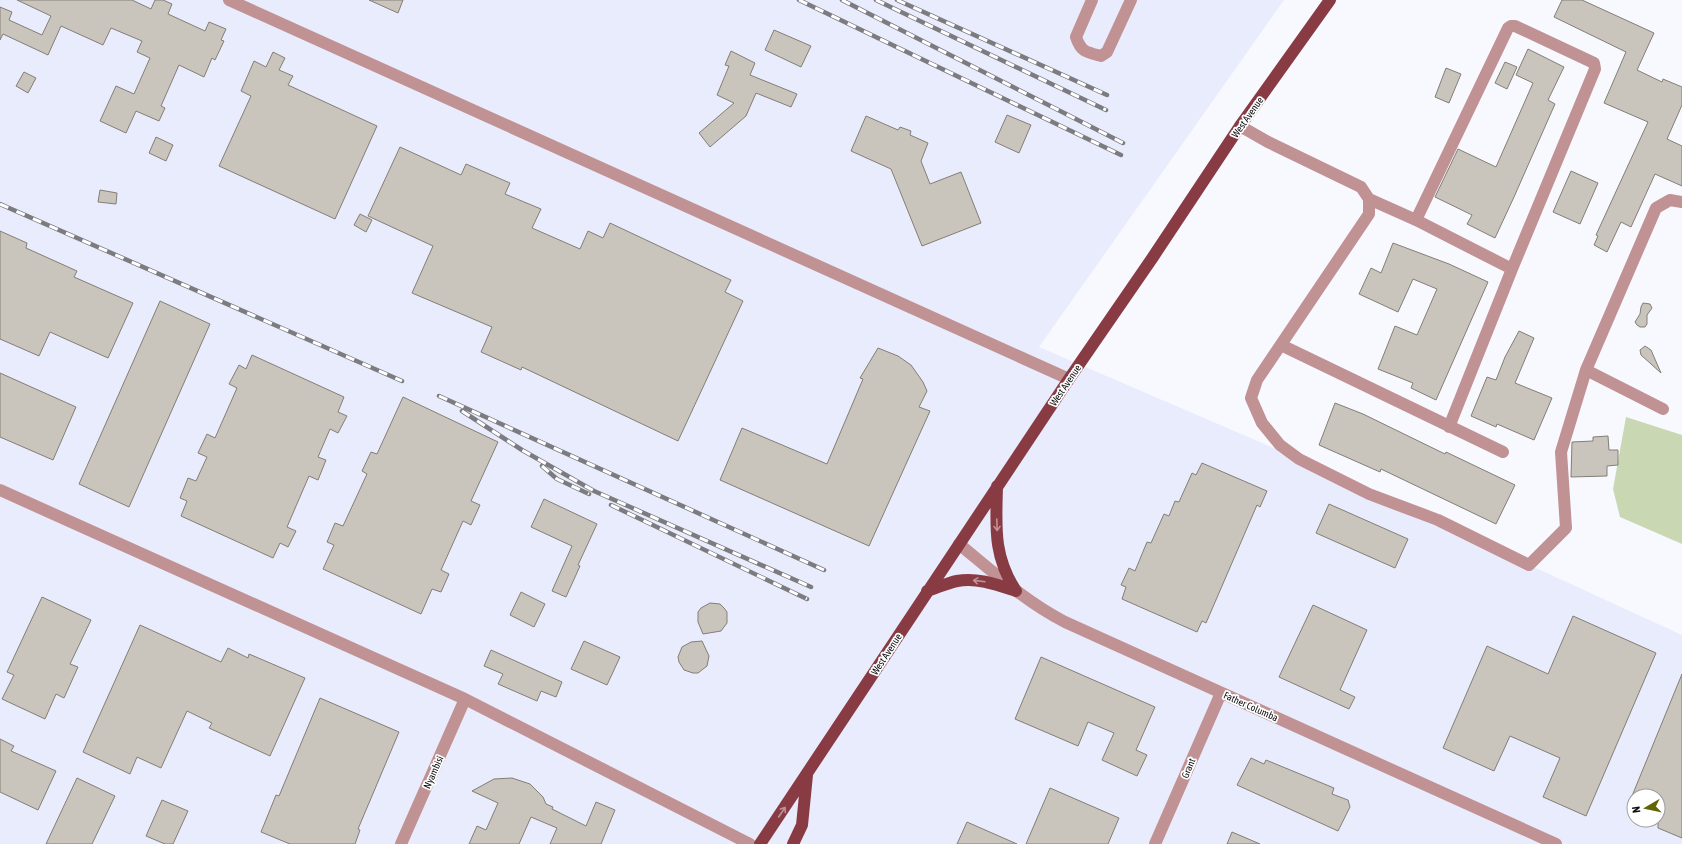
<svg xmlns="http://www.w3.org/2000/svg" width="1682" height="844" font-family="'Asap Condensed',sans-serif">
<rect width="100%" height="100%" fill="#f8f9ff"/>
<path fill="#e9ecfd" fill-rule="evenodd" d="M 0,0 L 1284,0 L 1039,347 L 1299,459 L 1682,635 L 1682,844 L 0,844 ZM 1634,796 L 1658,796 L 1658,820 L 1634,820 Z"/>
<path fill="#c9d8b2" d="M 1626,417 L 1682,435 L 1682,544 L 1620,517 L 1613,489 Z"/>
<path fill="#c9c4bc" stroke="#837e76" d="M 17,0 L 132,0 L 151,9 L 155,0 L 163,0 L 172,4 L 168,14 L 205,31 L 209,22 L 226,29 L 221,40 L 224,41 L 215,60 L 212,58 L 204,77 L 179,65 L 161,106 L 165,108 L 159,121 L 136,111 L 126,133 L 100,121 L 116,86 L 134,94 L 150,58 L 137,52 L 142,41 L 111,28 L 103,45 L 61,26 L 48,55 L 3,34 L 0,40 L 0,7 L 12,12 L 9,20 L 42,35 L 51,16 Z
M 369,0 L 403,0 L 398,13 Z
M 1562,0 L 1582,0 L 1654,33 L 1637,70 L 1662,82 L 1663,79 L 1682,87 L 1682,105 L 1667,139 L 1682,146 L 1682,186 L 1655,174 L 1631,227 L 1621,222 L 1607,252 L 1594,245 L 1598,236 L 1596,235 L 1648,122 L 1604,103 L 1626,52 L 1554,17 Z
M 774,30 L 811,46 L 801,67 L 765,50 Z
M 1528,49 L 1564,67 L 1548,100 L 1555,104 L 1514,197 L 1495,238 L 1467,224 L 1472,215 L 1435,197 L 1458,149 L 1496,167 L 1533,83 L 1516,75 Z
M 731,51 L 755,63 L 750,75 L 797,94 L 791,107 L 756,93 L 746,116 L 710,147 L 699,133 L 734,103 L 717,95 L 729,66 L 725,65 Z
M 273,52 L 285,58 L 279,70 L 293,76 L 288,85 L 377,126 L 335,219 L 219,166 L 251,96 L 241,91 L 254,61 L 266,67 Z
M 1505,62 L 1517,67 L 1507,89 L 1495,83 Z
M 1446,68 L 1461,74 L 1449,103 L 1435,97 Z
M 24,72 L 36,78 L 28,93 L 16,86 Z
M 1007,115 L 1031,125 L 1019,153 L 995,142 Z
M 866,116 L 898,130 L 900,127 L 911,131 L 910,135 L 928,143 L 921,161 L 930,184 L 961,172 L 981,223 L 922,246 L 891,169 L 851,151 Z
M 156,137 L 173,145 L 166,161 L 149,153 Z
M 400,147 L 461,175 L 466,164 L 510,183 L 505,194 L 541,209 L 532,228 L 580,249 L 588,231 L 603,238 L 610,223 L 731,280 L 725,292 L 743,301 L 678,441 L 522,367 L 521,370 L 481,352 L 492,327 L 412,293 L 433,246 L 368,216 Z
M 1571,171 L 1598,183 L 1580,224 L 1553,212 Z
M 100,190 L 117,193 L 116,204 L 98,202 Z
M 360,214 L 372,220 L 366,232 L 354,225 Z
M 0,231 L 27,243 L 26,248 L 77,271 L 74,277 L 133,303 L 108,358 L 50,332 L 39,356 L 0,339 Z
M 1393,243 L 1449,264 L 1488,282 L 1436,400 L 1411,388 L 1413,383 L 1378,369 L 1395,326 L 1417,335 L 1437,289 L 1413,279 L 1398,312 L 1359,294 L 1371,268 L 1381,273 Z
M 160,301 L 210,324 L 129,507 L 79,484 Z
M 1643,303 L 1650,304 L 1652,308 L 1647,315 L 1647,324 L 1645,327 L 1640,327 L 1637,325 L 1635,322 L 1640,314 L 1641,307 Z
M 1519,331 L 1534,338 L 1515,383 L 1552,398 L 1534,440 L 1497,424 L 1496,427 L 1471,416 L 1487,377 L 1496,380 L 1505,357 Z
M 1645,346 L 1651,350 L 1661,373 L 1641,355 L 1640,350 Z
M 878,348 L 898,356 L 911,365 L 923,382 L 927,391 L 919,407 L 930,411 L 869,546 L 720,480 L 742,428 L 827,464 L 863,379 L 860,378 Z
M 252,355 L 344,397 L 338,412 L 347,416 L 338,433 L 330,429 L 318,457 L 326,460 L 318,480 L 309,476 L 287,527 L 296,531 L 288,547 L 280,543 L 273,558 L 181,516 L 187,501 L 180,498 L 188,478 L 196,481 L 207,457 L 198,453 L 207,434 L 215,438 L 237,388 L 229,384 L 239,365 L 246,369 Z
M 0,373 L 76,407 L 53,460 L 0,437 Z
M 403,397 L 498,442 L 471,501 L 480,505 L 471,525 L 463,521 L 441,570 L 449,574 L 441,592 L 432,589 L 421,614 L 323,569 L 334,545 L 327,542 L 335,523 L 343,526 L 367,474 L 362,471 L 371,452 L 377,454 Z
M 1335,403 L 1363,414 L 1445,454 L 1446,452 L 1515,485 L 1496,524 L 1381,469 L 1380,472 L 1319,445 Z
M 1608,436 L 1609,450 L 1618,450 L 1618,465 L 1607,466 L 1607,476 L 1571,477 L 1572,442 L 1593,441 L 1593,437 Z
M 1202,463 L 1267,491 L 1260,507 L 1257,505 L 1206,623 L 1202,621 L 1197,632 L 1122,599 L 1126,587 L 1121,585 L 1129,568 L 1135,571 L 1147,542 L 1151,543 L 1164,514 L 1169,516 L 1175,501 L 1179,502 L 1192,473 L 1196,475 Z
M 544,499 L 597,524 L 578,565 L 580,566 L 566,597 L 552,591 L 572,546 L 531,527 Z
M 1329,504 L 1408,539 L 1395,568 L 1316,533 Z
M 521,592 L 545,604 L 534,627 L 510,615 Z
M 42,597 L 91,620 L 70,664 L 78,667 L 64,698 L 56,694 L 45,719 L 2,699 L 14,675 L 7,672 Z
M 710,603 L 720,604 L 724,608 L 727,612 L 727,623 L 721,631 L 703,634 L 698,622 L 698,612 L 701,608 Z
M 1313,605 L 1367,630 L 1340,690 L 1355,697 L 1349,709 L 1279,677 Z
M 1573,616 L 1656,653 L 1586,816 L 1543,797 L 1560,758 L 1510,736 L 1494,771 L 1443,748 L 1487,646 L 1548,674 Z
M 140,625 L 221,662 L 228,648 L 248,658 L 249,654 L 305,678 L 270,756 L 209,728 L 212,723 L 187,711 L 161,768 L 137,757 L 130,774 L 83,752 Z
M 584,641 L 620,657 L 607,685 L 571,669 Z
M 702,641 L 709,656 L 707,666 L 698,673 L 693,673 L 684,670 L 679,662 L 678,657 L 682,647 L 691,642 Z
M 491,650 L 562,682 L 556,697 L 541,691 L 537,701 L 498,684 L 503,674 L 484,666 Z
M 1041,657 L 1155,707 L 1136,750 L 1147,755 L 1137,776 L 1102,760 L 1114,733 L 1088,722 L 1078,746 L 1015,719 Z
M 1682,674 L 1682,838 L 1658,828 L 1658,796 L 1632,796 Z
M 320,698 L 399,732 L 358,829 L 360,830 L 355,844 L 290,844 L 261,832 L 276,795 L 279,796 Z
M 0,739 L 14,746 L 11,751 L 56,771 L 38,810 L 0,792 Z
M 1251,758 L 1264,764 L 1266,760 L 1334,788 L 1332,794 L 1348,800 L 1350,807 L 1338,831 L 1237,785 Z
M 77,778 L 115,796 L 92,844 L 46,844 Z
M 512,778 L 530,784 L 543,797 L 546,804 L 553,807 L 552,809 L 586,826 L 596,802 L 615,810 L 601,844 L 550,844 L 557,828 L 531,817 L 519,844 L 469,844 L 477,826 L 486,830 L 498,803 L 472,791 L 494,779 Z
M 1050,788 L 1119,818 L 1108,844 L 1026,844 Z
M 162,800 L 188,811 L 173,844 L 165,844 L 146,836 Z
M 967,822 L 1017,844 L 957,844 Z
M 1232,832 L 1260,844 L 1227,844 Z"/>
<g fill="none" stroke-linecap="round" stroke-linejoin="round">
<path stroke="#c19294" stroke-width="12" d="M 229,0 L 1069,379
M 1092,0 L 1076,37 C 1081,52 1086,52 1101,56 L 1107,52 L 1131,0
M 1240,126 L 1268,142 L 1361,187 L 1369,199 L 1416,220 L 1512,269 L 1449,427
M 1369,199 L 1369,214 L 1257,380 L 1251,398 L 1262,423 L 1280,445 L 1299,459 L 1369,494 L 1438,520 L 1529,565 L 1566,528 L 1561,452 L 1586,370 L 1656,208 L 1670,200 L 1682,202
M 1416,220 L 1508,28 L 1511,26 L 1515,26 L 1594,63 L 1595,69 L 1512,269
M 1281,345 L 1503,452
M 1586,370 L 1663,409
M 0,490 L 465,699 L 750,844
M 959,544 C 993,572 1026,602 1065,622 L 1556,844
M 401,844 L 465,699
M 1155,844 L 1221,693"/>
<path stroke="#893b43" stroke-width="12" d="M 997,486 C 996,527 993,556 1016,591
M 927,591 C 937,588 947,583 957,581 C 977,577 998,585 1016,591
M 760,844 L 1069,379 L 1153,257 L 1240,126 L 1330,0
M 793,844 L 802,825 L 807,775"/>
<defs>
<path id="rail" d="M 799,0 L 1121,155
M 842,0 L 1123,143
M 876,0 L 1106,110
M 897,0 L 1107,95
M 0,204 L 402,381
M 439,396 L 824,570
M 462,411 L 522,450 L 594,491 L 811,587
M 542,466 L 557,479 L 589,494
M 611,505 L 807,599"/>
</defs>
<use href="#rail" stroke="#7b7b80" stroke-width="4.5"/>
<use href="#rail" stroke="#fff" stroke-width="3" stroke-dasharray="9" stroke-linecap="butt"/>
</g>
<defs><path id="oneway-shaft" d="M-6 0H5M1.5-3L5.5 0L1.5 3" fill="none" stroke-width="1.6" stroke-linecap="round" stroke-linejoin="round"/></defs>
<g stroke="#be9398">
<use href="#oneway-shaft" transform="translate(997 525) rotate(88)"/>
<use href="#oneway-shaft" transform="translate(979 581) rotate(-173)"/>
<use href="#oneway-shaft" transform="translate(782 812) rotate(-56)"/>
</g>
<g text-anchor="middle" stroke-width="3.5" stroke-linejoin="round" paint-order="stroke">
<g font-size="10" fill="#0d0d10" stroke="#fff">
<text transform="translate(1247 117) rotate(-55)" y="4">West Avenue</text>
<text transform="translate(1065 385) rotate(-56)" y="4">West Avenue</text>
<text transform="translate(886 654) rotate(-57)" y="4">West Avenue</text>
<text transform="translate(1251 706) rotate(24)" y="4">Father Columba</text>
<text transform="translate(1188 768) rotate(-67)" y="4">Grant</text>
<text transform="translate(433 772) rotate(-66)" y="4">Nyambisi</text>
</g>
</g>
<g transform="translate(1646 808) rotate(261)"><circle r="19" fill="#ffffff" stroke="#9e9e9f"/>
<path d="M0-3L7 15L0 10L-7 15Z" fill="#626602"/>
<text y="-6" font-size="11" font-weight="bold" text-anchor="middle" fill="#0d0d10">N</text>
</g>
</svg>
